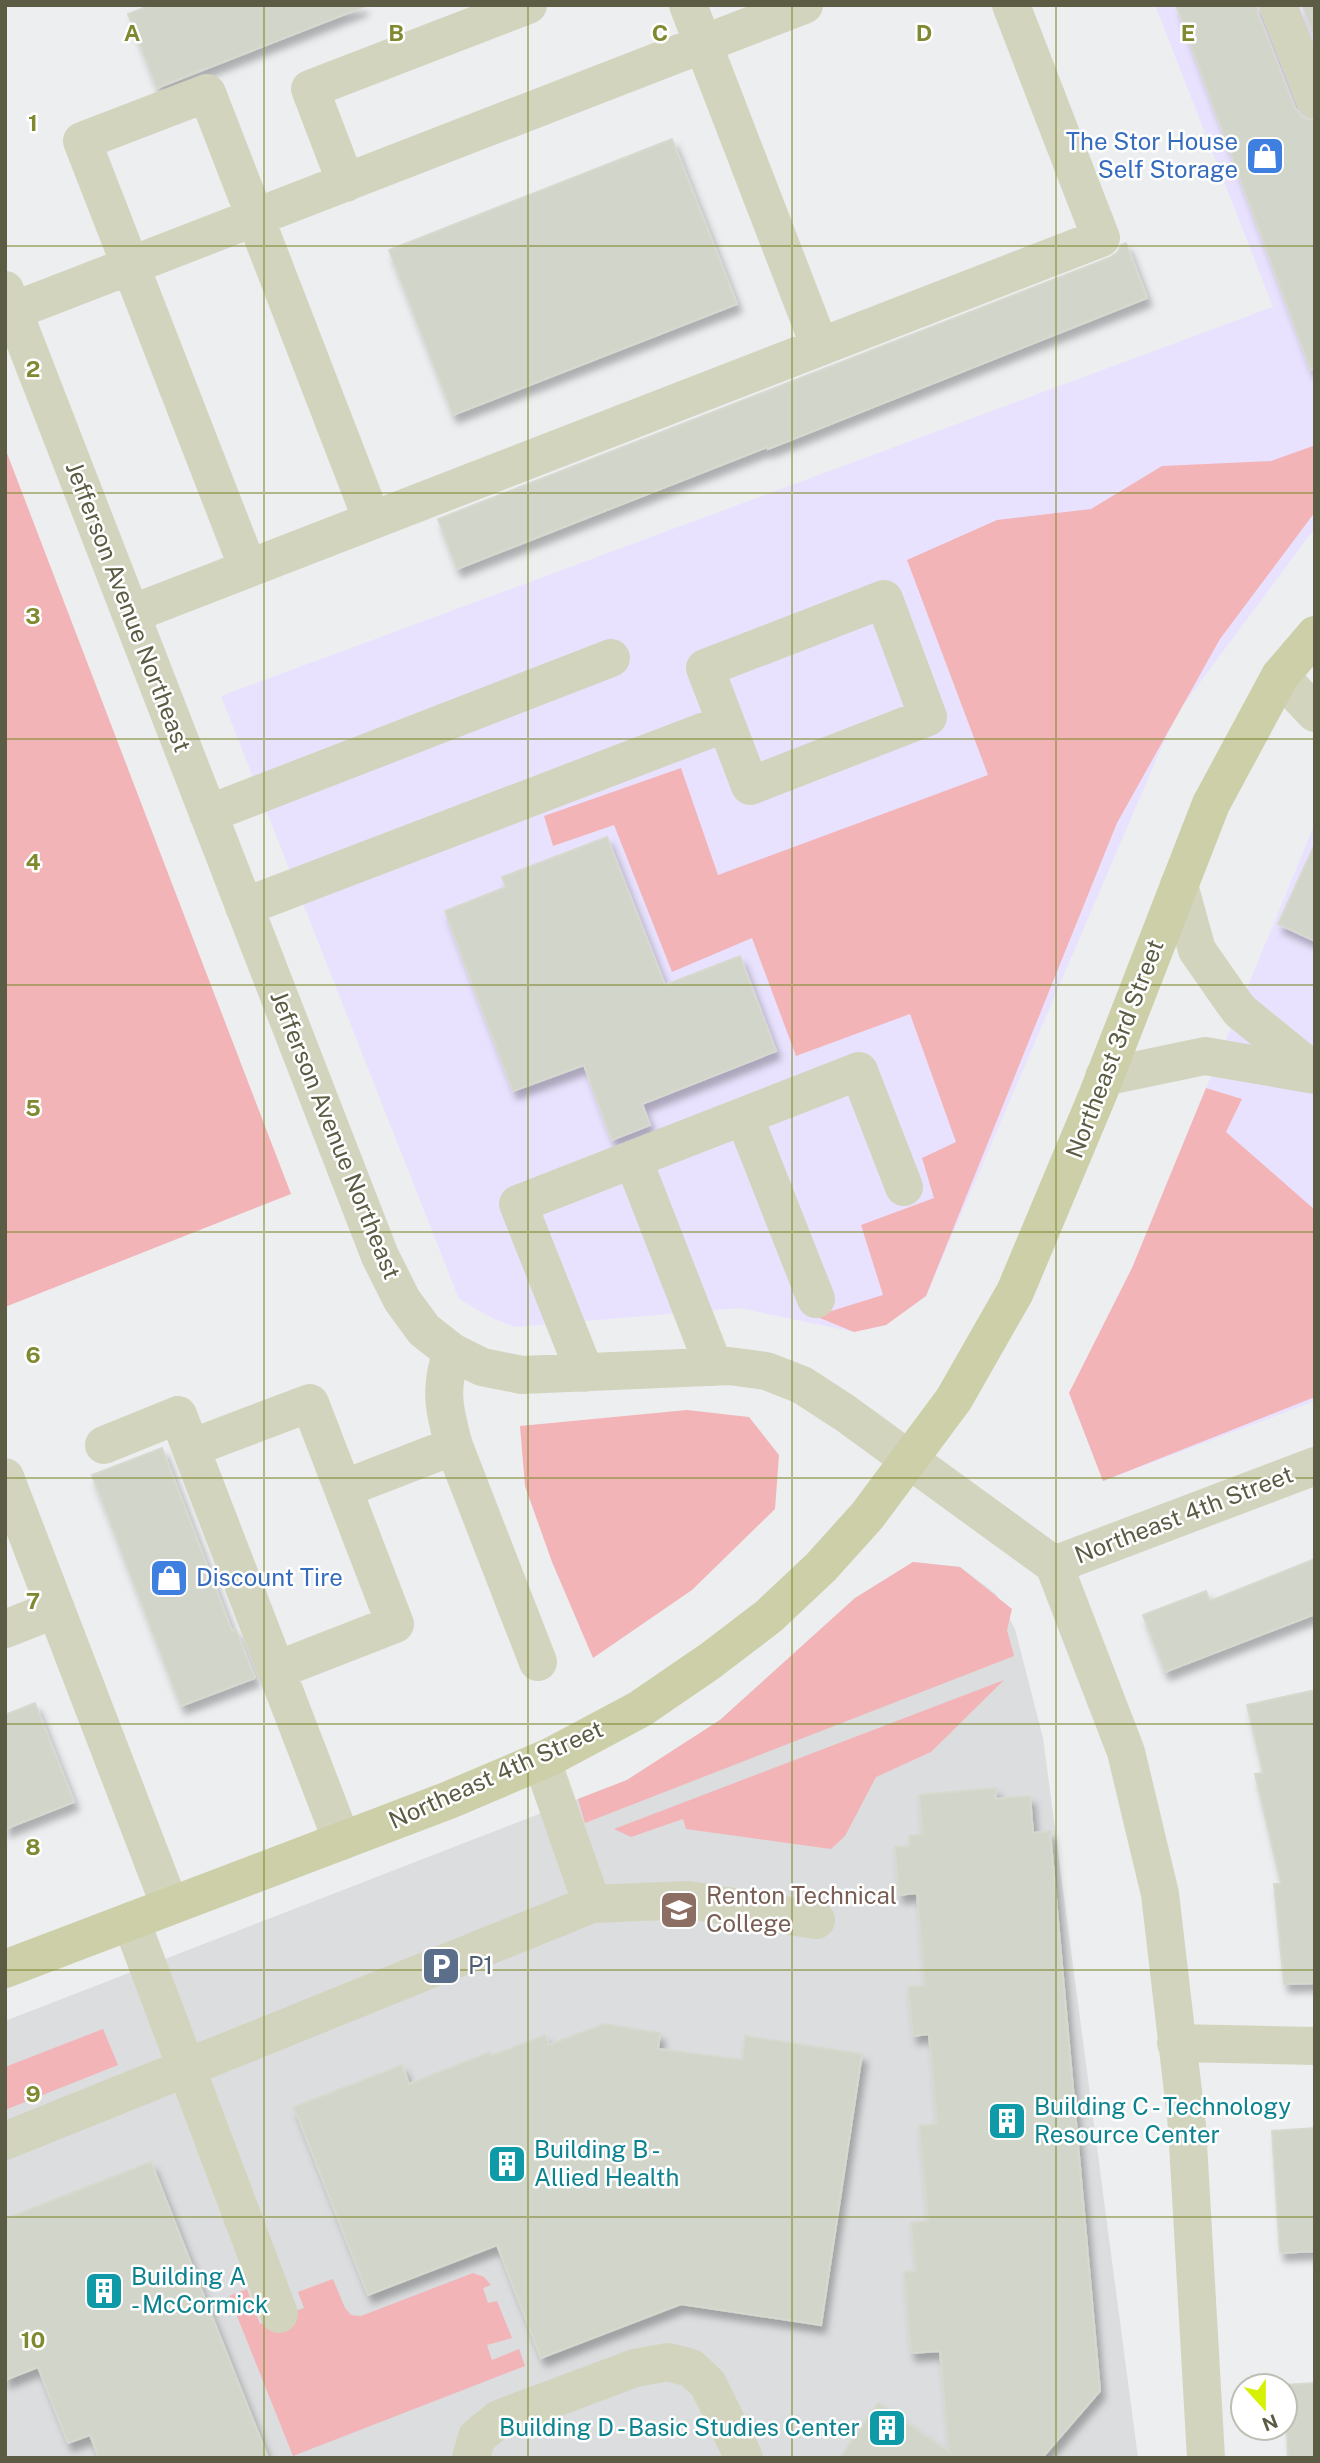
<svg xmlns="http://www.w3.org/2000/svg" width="1320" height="2463" font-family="'Public Sans',sans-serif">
<defs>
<filter id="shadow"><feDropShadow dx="4.5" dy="8" stdDeviation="3.5" flood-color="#0004"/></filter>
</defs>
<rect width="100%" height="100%" fill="#eceef0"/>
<path fill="#e9e2fe" d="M 1155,5 L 1315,5 L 1315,528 L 1175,716 L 926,1296 L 886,1325 L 854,1332 L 740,1308 L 515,1327 L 492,1318 L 459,1299 L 221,696 L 1273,307 Z
M 1315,823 L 1315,1401 L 1103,1481 L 1069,1393 L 1132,1268 Z"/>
<path fill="#dbddde" d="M 913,1562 L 960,1567 L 996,1594 L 1015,1629 L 1043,1738 L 1138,2458 L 5,2458 L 5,2021 L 627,1780 L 720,1720 L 855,1598 Z"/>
<path fill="#f3b4b8" d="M 1313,446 L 1315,512 L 1220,639 L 1117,823 L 926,1296 L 886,1325 L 854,1332 L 815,1316 L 883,1295 L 861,1225 L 934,1198 L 922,1158 L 956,1142 L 910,1014 L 796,1056 L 752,938 L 672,972 L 614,825 L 553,846 L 544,816 L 681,768 L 718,875 L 988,775 L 907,560 L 997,520 L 1091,509 L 1162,466 L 1271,461 Z
M 5,448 L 291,1194 L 5,1307 Z
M 1206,1088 L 1242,1099 L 1226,1132 L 1315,1210 L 1315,1397 L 1103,1481 L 1069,1393 L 1132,1268 Z
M 687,1410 L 749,1417 L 779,1455 L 775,1509 L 692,1590 L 593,1658 L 552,1562 L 525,1486 L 520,1426 Z
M 913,1562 L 960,1567 L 1012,1609 L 1007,1630 L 1014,1656 L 585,1823 L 578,1799 L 627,1780 L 720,1720 L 855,1598 Z
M 1004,1680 L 931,1752 L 876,1777 L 845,1836 L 831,1849 L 686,1829 L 683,1819 L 631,1837 L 614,1829 Z
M 103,2029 L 118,2065 L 5,2110 L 5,2067 Z
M 473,2273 L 484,2277 L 491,2285 L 483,2288 L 488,2303 L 497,2301 L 512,2338 L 487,2345 L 492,2360 L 519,2349 L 525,2366 L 293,2456 L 229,2296 L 247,2289 L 260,2324 L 304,2308 L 298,2292 L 333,2279 L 345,2308 L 351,2315 L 361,2316 Z"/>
<path fill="#d2d5ca" stroke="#d7d9cf" stroke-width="2" filter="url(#shadow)" d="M 151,5 L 363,5 L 363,7 L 157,88 L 128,14 Z
M 1176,5 L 1257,5 L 1258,13 L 1295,108 L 1302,117 L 1314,121 L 1315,369 L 1311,370 Z
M 1302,5 L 1315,5 L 1315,39 Z
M 672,139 L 737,304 L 453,415 L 389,250 Z
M 1126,243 L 1147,298 L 768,449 L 767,447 L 457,569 L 438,519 L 1109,258 L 1118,252 L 1121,245 Z
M 607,837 L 665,985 L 740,956 L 776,1051 L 642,1104 L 650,1125 L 612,1140 L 584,1065 L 513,1091 L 445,911 L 506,887 L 502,877 Z
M 1315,844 L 1315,941 L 1278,924 Z
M 162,1448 L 232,1631 L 236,1630 L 255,1678 L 181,1706 L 92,1475 Z
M 1315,1559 L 1315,1614 L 1165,1672 L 1143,1615 L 1206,1591 L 1210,1601 Z
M 1315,1690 L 1315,1983 L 1284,1984 L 1274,1884 L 1281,1884 L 1255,1774 L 1263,1773 L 1247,1705 Z
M 35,1703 L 74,1802 L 5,1829 L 5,1715 Z
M 996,1788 L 996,1799 L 1030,1796 L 1033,1833 L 1050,1831 L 1100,2391 L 1042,2458 L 840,2458 L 878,2403 L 949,2452 L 940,2351 L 911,2353 L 904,2272 L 916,2271 L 911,2223 L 928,2221 L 919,2126 L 937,2124 L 929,2034 L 913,2036 L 908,1987 L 925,1986 L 917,1893 L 899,1895 L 895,1847 L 910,1846 L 909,1836 L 923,1834 L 919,1795 Z
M 604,2024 L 660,2033 L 658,2049 L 742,2060 L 745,2036 L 862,2054 L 821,2325 L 681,2304 L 541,2358 L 497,2245 L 368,2295 L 294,2107 L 402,2065 L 409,2084 L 490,2052 L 491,2056 L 545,2035 L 549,2045 Z
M 1315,2128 L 1315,2251 L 1280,2253 L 1272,2131 Z
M 151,2162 L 268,2458 L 99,2458 L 90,2435 L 68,2443 L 38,2367 L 5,2380 L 5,2219 Z
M 1315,2383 L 1315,2458 L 1288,2458 L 1285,2386 L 1283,2385 Z"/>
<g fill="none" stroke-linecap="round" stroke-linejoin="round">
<path stroke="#d3d4be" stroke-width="38" d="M 688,5 L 820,347
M 1278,5 L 1315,100
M 346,183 L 310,89 L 528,5
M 5,290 L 380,1256 L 402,1300 L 424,1330 L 452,1352 L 482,1367 L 522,1375 L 729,1366 L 766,1371 L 802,1385 L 845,1413 L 1054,1565 L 1126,1752 L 1160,1894 L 1187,2126 L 1206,2458
M 13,311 L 804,5
M 248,568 L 82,141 L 207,93 L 372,520
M 131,614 L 1101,238 L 1011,5
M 1280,676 L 1315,713
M 208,814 L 611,658
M 1179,885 L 1197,950 L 1229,996 L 1240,1011 L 1315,1072
M 244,907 L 726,723 L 750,786 L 928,717 L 884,599 L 705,668 L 726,723
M 1104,1077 L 1205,1056 L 1315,1075
M 744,1116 L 816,1299
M 633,1159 L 714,1367
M 452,1352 C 439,1388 444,1410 454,1446 L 538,1662
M 585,1373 L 518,1204 L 859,1071 L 904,1187
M 104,1445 L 178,1415 L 342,1841
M 191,1448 L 310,1403 L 395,1624 L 277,1670
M 5,1477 L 170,1906
M 343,1489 L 454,1446
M 1054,1565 L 1315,1466
M 5,1629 L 56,1609
M 542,1761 L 592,1904 L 689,1900 L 816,1920
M 131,1921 L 279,2314
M 1176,2043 L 1315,2046
M 5,2141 L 592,1904
M 471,2458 L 477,2437 L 499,2419 L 635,2368 L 668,2362 L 691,2368 L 708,2384 L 744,2458"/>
<path stroke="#cdcfa8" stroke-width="38" d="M 5,1969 L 449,1800 L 550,1757 L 640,1709 L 710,1661 L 769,1616 L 821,1567 L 867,1516 L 954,1399 L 1015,1292 L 1098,1094 L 1211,804 L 1280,676 L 1315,635"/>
</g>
<path fill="none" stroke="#808930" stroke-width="2" stroke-opacity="0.55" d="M 264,5 L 264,2458M 528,5 L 528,2458M 792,5 L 792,2458M 1056,5 L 1056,2458M 5,246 L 1315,246M 5,493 L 1315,493M 5,739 L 1315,739M 5,985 L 1315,985M 5,1232 L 1315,1232M 5,1478 L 1315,1478M 5,1724 L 1315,1724M 5,1970 L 1315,1970M 5,2217 L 1315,2217"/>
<defs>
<symbol id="shop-square" viewBox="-11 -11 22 22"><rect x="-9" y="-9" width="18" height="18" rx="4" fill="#3f7fe0" stroke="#fff"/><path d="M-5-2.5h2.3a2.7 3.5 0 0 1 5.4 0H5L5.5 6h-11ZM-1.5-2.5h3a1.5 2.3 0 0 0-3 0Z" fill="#fff"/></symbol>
<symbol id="university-square" viewBox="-11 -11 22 22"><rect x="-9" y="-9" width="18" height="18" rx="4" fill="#8d6e63" stroke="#fff"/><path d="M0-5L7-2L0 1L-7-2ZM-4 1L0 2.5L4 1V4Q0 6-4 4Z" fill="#fff"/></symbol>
<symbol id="parking-square" viewBox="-11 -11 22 22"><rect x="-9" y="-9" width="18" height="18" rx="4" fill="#5c6f8a" stroke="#fff"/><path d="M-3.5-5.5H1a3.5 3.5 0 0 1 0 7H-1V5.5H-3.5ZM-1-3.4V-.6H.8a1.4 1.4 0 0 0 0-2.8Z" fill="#fff"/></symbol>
<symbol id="building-square" viewBox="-11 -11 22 22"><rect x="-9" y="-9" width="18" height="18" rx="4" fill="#0f9aa8" stroke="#fff"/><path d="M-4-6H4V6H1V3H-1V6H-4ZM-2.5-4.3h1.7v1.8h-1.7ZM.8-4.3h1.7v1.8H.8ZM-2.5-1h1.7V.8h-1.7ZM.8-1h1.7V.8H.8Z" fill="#fff"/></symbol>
</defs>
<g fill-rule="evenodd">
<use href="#shop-square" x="1243" y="134" width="44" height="44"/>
<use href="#shop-square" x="147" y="1556" width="44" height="44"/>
<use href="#university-square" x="657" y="1888" width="44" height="44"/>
<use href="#parking-square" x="419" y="1944" width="44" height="44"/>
<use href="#building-square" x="985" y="2099" width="44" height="44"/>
<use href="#building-square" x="485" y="2142" width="44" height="44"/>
<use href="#building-square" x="82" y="2269" width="44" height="44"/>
<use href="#building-square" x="865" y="2406" width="44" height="44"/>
</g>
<g text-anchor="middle" stroke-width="5" stroke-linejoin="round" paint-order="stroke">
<g font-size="24" fill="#366cbe" stroke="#fff" text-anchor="end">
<text x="1238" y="150">The Stor House<tspan x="1238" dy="28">Self Storage</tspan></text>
<text x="196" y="1586" text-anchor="start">Discount Tire</text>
</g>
<g font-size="24" fill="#5b5c43" stroke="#fff">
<text transform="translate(128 607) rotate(69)" y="8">Jefferson Avenue Northeast</text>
<text transform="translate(1115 1049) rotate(-69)" y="8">Northeast 3rd Street</text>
<text transform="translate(335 1135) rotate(68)" y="8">Jefferson Avenue Northeast</text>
<text transform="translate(1184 1515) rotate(-21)" y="8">Northeast 4th Street</text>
<text transform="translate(496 1775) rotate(-24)" y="8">Northeast 4th Street</text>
</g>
<g font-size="24" fill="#785e54" stroke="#fff" text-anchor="start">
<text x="706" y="1904">Renton Technical<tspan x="706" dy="28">College</tspan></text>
</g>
<g font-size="24" fill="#4e5e75" stroke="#fff" text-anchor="start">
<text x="468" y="1974">P1</text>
</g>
<g font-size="24" fill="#0d838f" stroke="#fff" text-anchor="start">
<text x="1034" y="2115">Building C - Technology<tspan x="1034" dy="28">Resource Center</tspan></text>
<text x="534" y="2158">Building B -<tspan x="534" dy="28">Allied Health</tspan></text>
<text x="131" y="2285">Building A<tspan x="131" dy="28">- McCormick</tspan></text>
<text x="860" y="2436" text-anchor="end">Building D - Basic Studies Center</text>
</g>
</g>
<g font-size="23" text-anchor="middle" font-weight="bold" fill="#808930" stroke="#fff" stroke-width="5" stroke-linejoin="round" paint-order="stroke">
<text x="132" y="41">A</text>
<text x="396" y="41">B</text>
<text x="660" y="41">C</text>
<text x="924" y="41">D</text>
<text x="1188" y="41">E</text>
<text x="33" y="131">1</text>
<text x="33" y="377">2</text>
<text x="33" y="624">3</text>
<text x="33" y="870">4</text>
<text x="33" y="1116">5</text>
<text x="33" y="1363">6</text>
<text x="33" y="1609">7</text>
<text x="33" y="1855">8</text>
<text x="33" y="2102">9</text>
<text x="33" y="2348">10</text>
</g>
<rect width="1320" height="2463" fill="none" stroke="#5b5c43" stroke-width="14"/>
<g transform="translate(1264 2407) rotate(159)"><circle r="33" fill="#ffffff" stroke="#bdbeb4" stroke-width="2"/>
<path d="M0-5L12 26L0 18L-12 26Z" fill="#d5f105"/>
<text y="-10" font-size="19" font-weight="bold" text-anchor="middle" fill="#5b5c43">N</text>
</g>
</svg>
